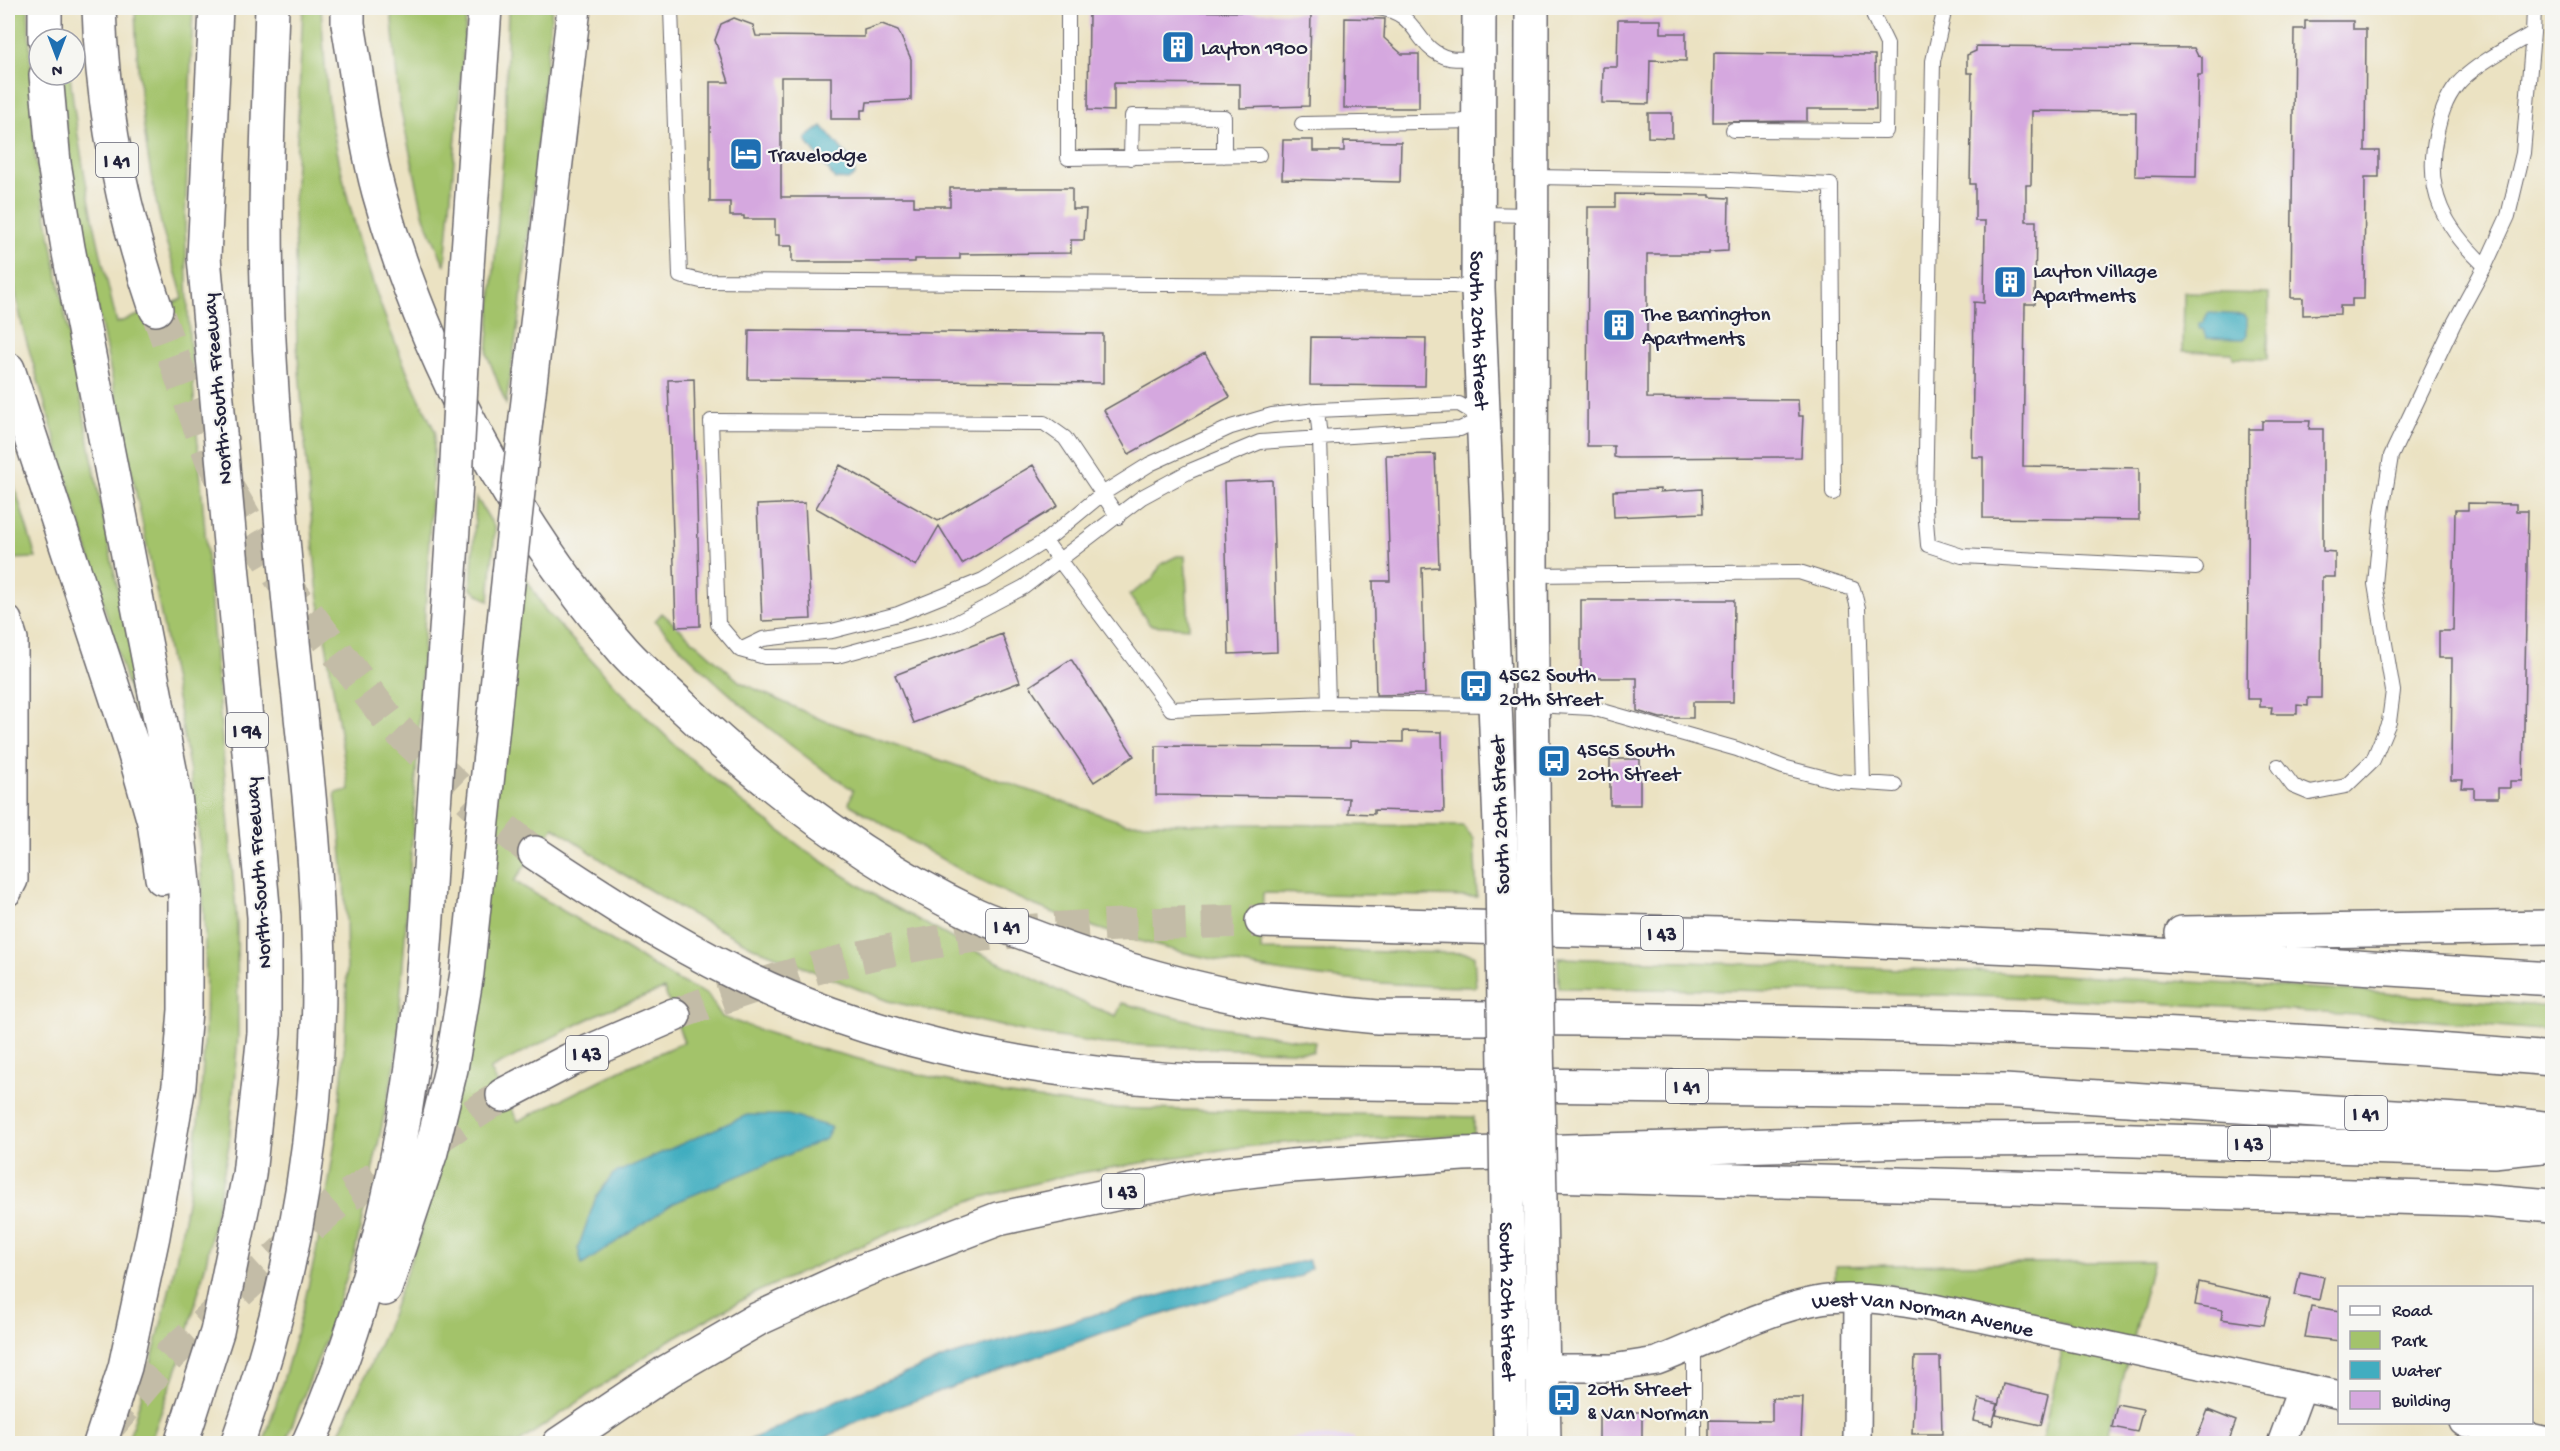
<svg xmlns="http://www.w3.org/2000/svg" width="2560" height="1451" font-family="'Gochi Hand',sans-serif">
<rect width="100%" height="100%" fill="#f6f6f2"/>
<filter id="ink" filterUnits="userSpaceOnUse"><feTurbulence type="fractalNoise" baseFrequency=".0167" numOctaves="2"/><feDisplacementMap in="SourceGraphic" scale="12" xChannelSelector="R" yChannelSelector="G"/><feConvolveMatrix kernelMatrix="1 2 1 2 8 2 1 2 1" color-interpolation-filters="sRGB"/></filter>
<filter id="wash" filterUnits="userSpaceOnUse"><feTurbulence type="fractalNoise" baseFrequency=".008" numOctaves="4" result="noise"/><feDisplacementMap in="SourceGraphic" scale="24" xChannelSelector="R" yChannelSelector="G"/><feGaussianBlur stdDeviation="1.35" result="paint"/><feColorMatrix in="noise" values="0 0 0 0 0 0 0 0 0 0 0 0 0 0 0 0 0 1.4 0 .05"/><feComposite in="paint" operator="in"/></filter>
<g filter="url(#wash)">
<rect width="100%" height="100%" fill="#ebe2c2"/>
<path fill="#e6d3f0" d="M 1305,1436 L 1354,1437 L 1354,1443 L 1256,1443 Z"/>
<path fill="#a3c36b" stroke="#627253" stroke-width="1.5" fill-rule="evenodd" d="M 8,8 L 28,8 L 35,155 L 109,548 L 151,740 L 144,742 L 23,329 L 8,258 Z
M 135,8 L 193,8 L 185,222 L 189,334 L 237,925 L 238,1036 L 229,1145 L 206,1263 L 182,1355 L 150,1443 L 127,1443 C 186,1258 217,1082 202,887 C 200,864 200,840 197,817 C 173,659 137,501 105,344 C 87,254 67,166 61,75 L 70,75 C 79,159 97,241 117,323 L 183,299 C 178,275 168,252 162,228 C 145,157 137,81 135,8 Z
M 303,8 L 321,8 C 324,47 325,87 332,125 C 351,231 387,335 435,431 L 414,812 L 396,1060 L 355,1252 L 327,1336 L 285,1443 L 263,1444 C 334,1234 366,1014 335,793 L 349,790 L 317,586 L 297,346 L 294,204 Z
M 391,8 L 467,8 L 445,266 L 424,217 L 399,102 Z
M 508,8 L 552,8 L 520,310 L 506,404 L 487,354 L 505,133 Z
M 2184,292 L 2269,294 L 2268,359 L 2233,358 L 2232,353 L 2183,351 Z
M 8,465 L 36,558 L 8,559 Z
M 476,497 L 495,528 L 489,601 L 471,589 Z
M 1177,556 L 1185,556 L 1189,628 L 1150,625 L 1129,595 L 1153,579 L 1161,564 Z
M 521,570 L 545,610 L 617,688 L 678,748 L 739,800 L 805,850 L 879,898 L 971,949 L 1086,1004 L 1116,1016 L 1122,1003 L 1207,1025 L 1315,1042 L 1313,1052 L 1104,1044 L 1032,1033 L 888,1001 L 753,947 L 683,910 L 618,871 L 554,827 L 514,881 L 675,979 L 708,995 L 722,1017 L 798,1043 L 901,1070 L 1003,1094 L 1104,1108 L 1474,1117 L 1474,1135 L 1294,1142 L 1233,1148 L 1067,1175 L 979,1198 L 899,1229 L 757,1292 L 668,1341 L 518,1443 L 335,1444 L 385,1332 L 423,1226 ZM 664,989 L 684,1042 L 623,1069 L 518,1121 L 490,1069 L 600,1013 Z
M 662,613 L 740,682 L 820,719 L 1125,823 L 1463,826 L 1474,839 L 1477,897 L 1263,893 L 1261,950 L 1467,953 L 1474,955 L 1476,987 C 1325,985 1176,962 1036,906 C 970,879 909,840 849,804 L 853,790 C 780,741 715,686 655,621 Z
M 1558,958 L 1999,972 L 2344,990 L 2552,1007 L 2552,1031 C 2222,1000 1891,991 1559,988 Z
M 2153,1261 L 2107,1443 L 2041,1443 L 2068,1325 L 1889,1285 L 1835,1284 L 1835,1266 Z"/>
<path fill="#41adc0" stroke="#32687e" stroke-width="1.5" d="M 822,126 L 853,162 L 855,175 L 848,180 L 835,179 L 806,141 L 806,138 Z
M 2208,313 L 2244,315 L 2247,318 L 2247,336 L 2244,339 L 2206,338 L 2203,329 L 2199,329 L 2199,323 L 2203,323 Z
M 747,1115 L 788,1115 L 831,1127 L 826,1139 L 674,1203 L 582,1265 L 578,1248 L 596,1197 L 613,1174 Z
M 1308,1260 L 1311,1268 L 1301,1276 L 1255,1286 L 1105,1332 L 850,1424 L 817,1443 L 743,1443 L 842,1398 L 950,1356 L 1204,1283 Z"/>
<g id="blocks">
<path fill="#d5a8df" d="M 1089,10 L 1311,13 L 1309,106 L 1240,108 L 1240,84 L 1114,83 L 1114,111 L 1088,110 Z
M 734,18 L 753,25 L 756,36 L 864,37 L 864,30 L 882,24 L 898,30 L 911,59 L 911,100 L 867,102 L 866,110 L 861,110 L 861,119 L 831,119 L 831,77 L 781,77 L 781,197 L 914,197 L 914,206 L 950,206 L 950,188 L 1072,188 L 1072,209 L 1086,209 L 1084,240 L 1071,240 L 1071,253 L 960,254 L 960,259 L 915,259 L 915,262 L 792,262 L 792,246 L 779,246 L 779,235 L 775,235 L 775,219 L 744,219 L 744,216 L 730,216 L 730,202 L 710,202 L 710,82 L 729,82 L 715,40 L 721,24 Z
M 1345,18 L 1385,19 L 1384,38 L 1402,54 L 1419,54 L 1419,108 L 1344,108 Z
M 1618,20 L 1661,20 L 1661,33 L 1686,33 L 1686,61 L 1650,60 L 1649,104 L 1602,103 L 1603,67 L 1617,67 Z
M 2305,21 L 2353,21 L 2353,29 L 2366,29 L 2365,151 L 2379,151 L 2379,177 L 2365,177 L 2364,299 L 2352,299 L 2352,306 L 2340,306 L 2340,314 L 2303,315 L 2303,298 L 2291,298 L 2294,29 L 2305,29 Z
M 1976,46 L 2194,48 L 2198,56 L 2202,57 L 2202,75 L 2198,75 L 2196,177 L 2135,176 L 2136,112 L 2032,111 L 2031,185 L 2026,185 L 2026,221 L 2036,221 L 2035,304 L 2025,304 L 2023,466 L 2139,468 L 2139,520 L 1983,518 L 1983,457 L 1972,457 L 1974,302 L 1984,303 L 1985,221 L 1975,221 L 1975,184 L 1970,184 L 1972,73 L 1967,73 L 1967,55 L 1976,51 Z
M 1714,53 L 1875,55 L 1876,109 L 1807,109 L 1807,121 L 1713,122 Z
M 1648,113 L 1672,113 L 1672,138 L 1648,137 Z
M 1283,140 L 1313,140 L 1313,151 L 1344,151 L 1344,141 L 1401,142 L 1400,182 L 1282,179 Z
M 1615,194 L 1710,195 L 1710,197 L 1729,198 L 1728,251 L 1709,252 L 1709,254 L 1647,254 L 1647,398 L 1798,400 L 1799,416 L 1803,416 L 1801,457 L 1619,458 L 1614,457 L 1614,446 L 1587,446 L 1588,207 L 1615,207 Z
M 749,330 L 1103,334 L 1103,383 L 748,379 Z
M 1311,337 L 1426,338 L 1425,386 L 1310,385 Z
M 1205,353 L 1230,397 L 1129,454 L 1104,410 Z
M 694,379 L 700,626 L 676,627 L 668,380 Z
M 2262,421 L 2310,421 L 2309,429 L 2323,429 L 2323,551 L 2335,552 L 2335,577 L 2322,577 L 2321,698 L 2308,698 L 2308,706 L 2297,705 L 2297,714 L 2271,714 L 2272,707 L 2260,707 L 2260,699 L 2247,699 L 2249,429 L 2262,429 Z
M 1435,454 L 1439,567 L 1422,568 L 1425,694 L 1376,695 L 1373,581 L 1390,581 L 1386,455 Z
M 840,465 L 938,521 L 1033,465 L 1058,506 L 962,564 L 939,526 L 916,566 L 816,508 Z
M 1272,480 L 1277,652 L 1229,654 L 1224,482 Z
M 1660,489 L 1660,492 L 1702,489 L 1703,513 L 1614,517 L 1613,491 Z
M 805,503 L 811,619 L 762,621 L 757,505 Z
M 2468,503 L 2516,504 L 2516,511 L 2528,511 L 2523,781 L 2510,781 L 2510,788 L 2498,788 L 2498,798 L 2474,798 L 2474,788 L 2462,788 L 2463,780 L 2451,780 L 2452,658 L 2439,658 L 2439,631 L 2453,631 L 2455,510 L 2468,510 Z
M 1581,600 L 1734,600 L 1733,702 L 1693,702 L 1693,718 L 1660,718 L 1637,711 L 1637,678 L 1581,678 Z
M 1002,634 L 1020,682 L 914,723 L 895,675 Z
M 1071,659 L 1134,756 L 1094,782 L 1030,686 Z
M 1403,731 L 1442,732 L 1444,812 L 1374,810 L 1374,814 L 1348,813 L 1349,798 L 1156,795 L 1156,746 L 1350,747 L 1350,741 L 1403,742 Z
M 1610,759 L 1640,759 L 1640,805 L 1610,805 Z
M 2300,1272 L 2324,1277 L 2319,1300 L 2295,1295 Z
M 2199,1282 L 2270,1298 L 2264,1325 L 2221,1319 L 2223,1310 L 2195,1305 Z
M 2311,1306 L 2340,1311 L 2340,1341 L 2305,1337 Z
M 1915,1357 L 1940,1357 L 1942,1434 L 1912,1434 Z
M 2003,1384 L 2048,1395 L 2041,1425 L 1996,1415 Z
M 1772,1398 L 1803,1398 L 1801,1439 L 1743,1439 L 1743,1443 L 1709,1443 L 1709,1420 L 1772,1421 Z
M 1979,1399 L 1998,1404 L 1992,1425 L 1974,1421 Z
M 2117,1404 L 2143,1409 L 2137,1432 L 2112,1427 Z
M 2208,1410 L 2236,1421 L 2228,1443 L 2195,1443 Z
M 1599,1412 L 1642,1412 L 1642,1442 L 1599,1442 Z"/>
</g>
</g>
<g filter="url(#ink)">
<use href="#blocks" fill-opacity="0" stroke="#68656a" stroke-width="1.5"/>
<g fill="none" stroke-linecap="round" stroke-linejoin="round">
<path stroke="#c3bca7" stroke-width="33" stroke-dasharray="33 16" stroke-linecap="butt" d="M 156,309 L 212,461 L 279,576 L 392,724 L 484,813 L 535,853
M 674,1015 C 739,991 805,969 873,954 C 1000,925 1132,924 1262,921
M 103,1433 L 171,1354 L 337,1203 L 503,1095"/>
<defs>
<path id="service" d="M 671,8 L 680,276 L 701,281 L 1454,286 L 1478,289
M 1068,8 L 1068,158 L 1259,155
M 1377,8 C 1421,12 1413,49 1449,58 C 1457,60 1469,58 1478,58
M 1945,8 L 1933,61 L 1925,508 L 1928,545 L 1962,556 L 2196,568
M 1302,124 L 1478,121
M 1733,130 L 1886,131 L 1887,44 L 1874,17
M 1131,158 L 1132,116 L 1224,117 L 1224,156
M 1533,177 L 1729,180 L 1831,185 L 1833,493
M 1479,214 L 1531,215
M 2485,266 L 2508,216 L 2523,153 L 2533,33
M 1118,517 L 1065,438 L 1044,423 L 711,421 L 718,624 L 740,650 L 765,657 L 837,656 L 954,624 L 1024,587 L 1142,497 L 1190,471 L 1260,442 L 1460,429 L 1483,418
M 1045,541 L 1171,709 L 1328,703 L 1320,438 L 1317,410
M 1531,575 L 1799,572 L 1853,589 L 1858,608 L 1863,783
M 740,650 L 763,639 L 832,631 L 898,614 L 983,580 L 1045,541 L 1102,494 L 1150,464 L 1231,427 L 1272,415 L 1317,410 L 1459,404 L 1483,418
M 1328,703 L 1496,705
M 1534,705 L 1592,708 L 1737,749 L 1783,767 L 1837,781 L 1895,785
M 2278,766 L 2293,786 L 2310,793 L 2346,786 L 2373,760 L 2389,722 L 2393,691 L 2375,584 L 2382,512 L 2391,456 L 2453,325 L 2485,266 C 2445,228 2424,192 2436,136 C 2440,117 2445,100 2457,85 C 2471,67 2512,45 2533,33 L 2534,8
M 1694,1444 L 1694,1346"/>
<g id="minor">
<path d="M 8,620 L 14,639 L 14,880 L 8,892"/>
<path id="s1" d="M 1524,1368 L 1612,1368 L 1657,1361 C 1709,1341 1760,1312 1815,1301 C 1851,1294 1889,1301 1924,1306 L 2340,1395"/>
<path d="M 2463,1422 L 2552,1442"/>
<path d="M 1857,1444 L 1858,1298"/>
<path d="M 2281,1444 L 2302,1387"/>
</g>
<g id="tertiary">
<path id="s2" d="M 1479,8 L 1478,289 L 1502,874"/>
<path d="M 1532,8 L 1531,575 L 1534,875"/>
<path id="s3" d="M 1507,1201 L 1511,1444"/>
<path d="M 1540,1201 L 1544,1444"/>
</g>
<path id="motorway" d="M 45,8 L 45,39
M 99,8 C 102,109 123,213 156,309
M 348,8 L 348,24 C 358,80 364,138 379,193 C 424,355 513,525 624,651 C 641,670 662,687 681,705 C 767,787 863,861 972,913 C 993,923 1016,930 1037,938 C 1148,981 1260,1007 1378,1017 C 1770,1020 2162,1026 2552,1059
M 46,75 L 54,163 L 68,248 L 175,795 L 185,893 L 185,1010 L 179,1085 L 153,1236 L 125,1367 L 100,1444
M 467,267 L 485,8
M 8,369 L 133,748 L 154,822 L 162,878
M 526,418 L 574,8
M 535,853 C 601,897 666,939 737,974 C 879,1045 1038,1073 1195,1081 L 2004,1091 L 2504,1123 L 2552,1129
M 1262,921 L 1719,934 L 2061,949 L 2552,979
M 2182,933 L 2552,927
M 503,1095 L 570,1060 L 674,1015
M 1512,1174 L 2468,1199 L 2552,1206
M 385,1289 L 431,1152 L 451,1069 L 467,973 L 509,574
M 181,1444 L 217,1332 L 249,1175 L 264,1033 L 264,917 L 204,257 L 216,8
M 237,1444 C 296,1280 325,1102 318,929 C 313,786 290,644 280,502 C 275,429 268,356 267,284 C 264,192 269,99 272,8
M 308,1444 C 372,1303 406,1143 421,991 C 427,934 429,878 433,822 C 440,714 448,606 455,499
M 559,1444 L 668,1371 L 758,1319 L 865,1270 L 998,1219 L 1190,1178 L 1291,1166 L 1463,1154 L 1945,1140 L 2102,1139 L 2493,1151 L 2552,1145"/>
</defs>
<use href="#service" stroke="#68656a" stroke-width="16"/>
<use href="#minor" stroke="#68656a" stroke-width="30"/>
<use href="#tertiary" stroke="#68656a" stroke-width="36"/>
<use href="#motorway" stroke="#68656a" stroke-width="36"/>
<use href="#service" stroke="#fff" stroke-width="14"/>
<use href="#minor" stroke="#fff" stroke-width="27"/>
<use href="#tertiary" stroke="#fff" stroke-width="33"/>
<use href="#motorway" stroke="#fff" stroke-width="33"/>
<defs>
<path id="tertiary-bridge" d="M 1502,874 L 1507,1201
M 1534,875 L 1540,1201"/>
<path id="motorway-bridge" d="M 455,499 L 467,267
M 509,574 L 526,418"/>
</defs>
<use href="#tertiary-bridge" stroke="#68656a" stroke-width="36" stroke-linecap="butt"/>
<use href="#motorway-bridge" stroke="#68656a" stroke-width="36" stroke-linecap="butt"/>
<use href="#tertiary-bridge" stroke="#fff" stroke-width="33"/>
<use href="#motorway-bridge" stroke="#fff" stroke-width="33"/>
</g>
</g>
<defs>
<symbol id="building-square" viewBox="-11 -11 22 22"><rect x="-9" y="-9" width="18" height="18" rx="4" fill="#1f6fb2" stroke="#f6f6f2"/><path d="M-4-6H4V6H1V3H-1V6H-4ZM-2.5-4.3h1.7v1.8h-1.7ZM.8-4.3h1.7v1.8H.8ZM-2.5-1h1.7V.8h-1.7ZM.8-1h1.7V.8H.8Z" fill="#fff"/></symbol>
<symbol id="hotel-square" viewBox="-11 -11 22 22"><rect x="-9" y="-9" width="18" height="18" rx="4" fill="#1f6fb2" stroke="#f6f6f2"/><path d="M-6-4.5h1.5V1H6V5H4.5V3h-9V5H-6ZM-4 0a1.8 1.8 0 1 1 3.6 0ZM.5 0V-2.5h3Q6-2.5 6 0Z" fill="#fff"/></symbol>
<symbol id="bus-square" viewBox="-11 -11 22 22"><rect x="-9" y="-9" width="18" height="18" rx="4" fill="#1f6fb2" stroke="#f6f6f2"/><path d="M-5-6H5V4H4V6H2V4H-2V6H-4V4H-5ZM-3.5-4V0h7V-4ZM-3.5 1.2v1.5H-2V1.2ZM2 1.2v1.5H3.5V1.2Z" fill="#fff"/></symbol>
</defs>
<g fill-rule="evenodd">
<use href="#building-square" x="1159" y="28" width="38" height="38"/>
<use href="#hotel-square" x="727" y="135" width="38" height="38"/>
<use href="#building-square" x="1991" y="263" width="38" height="38"/>
<use href="#building-square" x="1600" y="306" width="38" height="38"/>
<use href="#bus-square" x="1457" y="667" width="38" height="38"/>
<use href="#bus-square" x="1535" y="742" width="38" height="38"/>
<use href="#bus-square" x="1545" y="1381" width="38" height="38"/>
</g>
<g text-anchor="middle" stroke-width="4.5" stroke-linejoin="round" paint-order="stroke">
<g fill="#f6f6f2" stroke="#626272" stroke-width="1.5">
<rect x="96" y="143" width="42" height="34" rx="4.5"/>
<rect x="226" y="713" width="42" height="34" rx="4.5"/>
<rect x="986" y="909" width="42" height="34" rx="4.5"/>
<rect x="1641" y="916" width="42" height="34" rx="4.5"/>
<rect x="566" y="1036" width="42" height="34" rx="4.5"/>
<rect x="1666" y="1069" width="42" height="34" rx="4.5"/>
<rect x="2345" y="1096" width="42" height="34" rx="4.5"/>
<rect x="2228" y="1126" width="42" height="34" rx="4.5"/>
<rect x="1102" y="1174" width="42" height="34" rx="4.5"/>
</g>
<g font-size="20" font-weight="bold" fill="#22223b">
<text x="117" y="167">I 41</text>
<text x="247" y="737">I 94</text>
<text x="1007" y="933">I 41</text>
<text x="1662" y="940">I 43</text>
<text x="587" y="1060">I 43</text>
<text x="1687" y="1093">I 41</text>
<text x="2366" y="1120">I 41</text>
<text x="2249" y="1150">I 43</text>
<text x="1123" y="1198">I 43</text>
</g>
<g font-size="21" fill="#22223b" stroke="#f6f6f2" text-anchor="start">
<text x="1201" y="54">Layton 1900</text>
<text x="769" y="161">Travelodge</text>
<text x="2033" y="277">Layton Village<tspan x="2033" dy="24">Apartments</tspan></text>
<text x="1642" y="320">The Barrington<tspan x="1642" dy="24">Apartments</tspan></text>
<text x="1499" y="681">4562 South<tspan x="1499" dy="24">20th Street</tspan></text>
<text x="1577" y="756">4565 South<tspan x="1577" dy="24">20th Street</tspan></text>
<text x="1587" y="1395">20th Street<tspan x="1587" dy="24">&amp; Van Norman</tspan></text>
</g>
<g font-size="21" fill="#22223b" stroke="#f6f6f2">
<text dy="7" stroke="none"><textPath href="#s2" startOffset="322">South 20th Street</textPath></text>
<text transform="translate(216 389) rotate(-95)" y="7">North-South Freeway</text>
<text transform="translate(1499 815) rotate(-92)" y="7">South 20th Street</text>
<text transform="translate(257 873) rotate(-94)" y="7">North-South Freeway</text>
<text dy="7" stroke="none"><textPath href="#s3" startOffset="100">South 20th Street</textPath></text>
<text dy="7" stroke="none"><textPath href="#s1" startOffset="412">West Van Norman Avenue</textPath></text>
</g>
</g>
<rect width="2560" height="1451" fill="none" stroke="#f6f6f2" stroke-width="30"/>
<rect x="2338" y="1286" width="195" height="138" fill="#f6f6f2" stroke="#a1a1a9" stroke-width="1.5"/>
<rect x="2350" y="1306" width="30" height="9" fill="#ffffff" stroke="#a1a1a9" stroke-width="1.5"/>
<text x="2392" y="1316" font-size="18" fill="#22223b">Road</text>
<rect x="2350" y="1331" width="30" height="18" fill="#a3c36b" stroke="#a1a1a9" stroke-width="1.5"/>
<text x="2392" y="1346" font-size="18" fill="#22223b">Park</text>
<rect x="2350" y="1361" width="30" height="18" fill="#41adc0" stroke="#a1a1a9" stroke-width="1.5"/>
<text x="2392" y="1376" font-size="18" fill="#22223b">Water</text>
<rect x="2350" y="1391" width="30" height="18" fill="#d5a8df" stroke="#a1a1a9" stroke-width="1.5"/>
<text x="2392" y="1406" font-size="18" fill="#22223b">Building</text>
<g transform="translate(57 57) rotate(180)"><circle r="28" fill="#f6f6f2" stroke="#a1a1a9" stroke-width="1.5"/>
<path d="M0-4.5L10 22L0 15L-10 22Z" fill="#1f6fb2"/>
<text y="-9" font-size="16" font-weight="bold" text-anchor="middle" fill="#22223b">N</text>
</g>
</svg>
